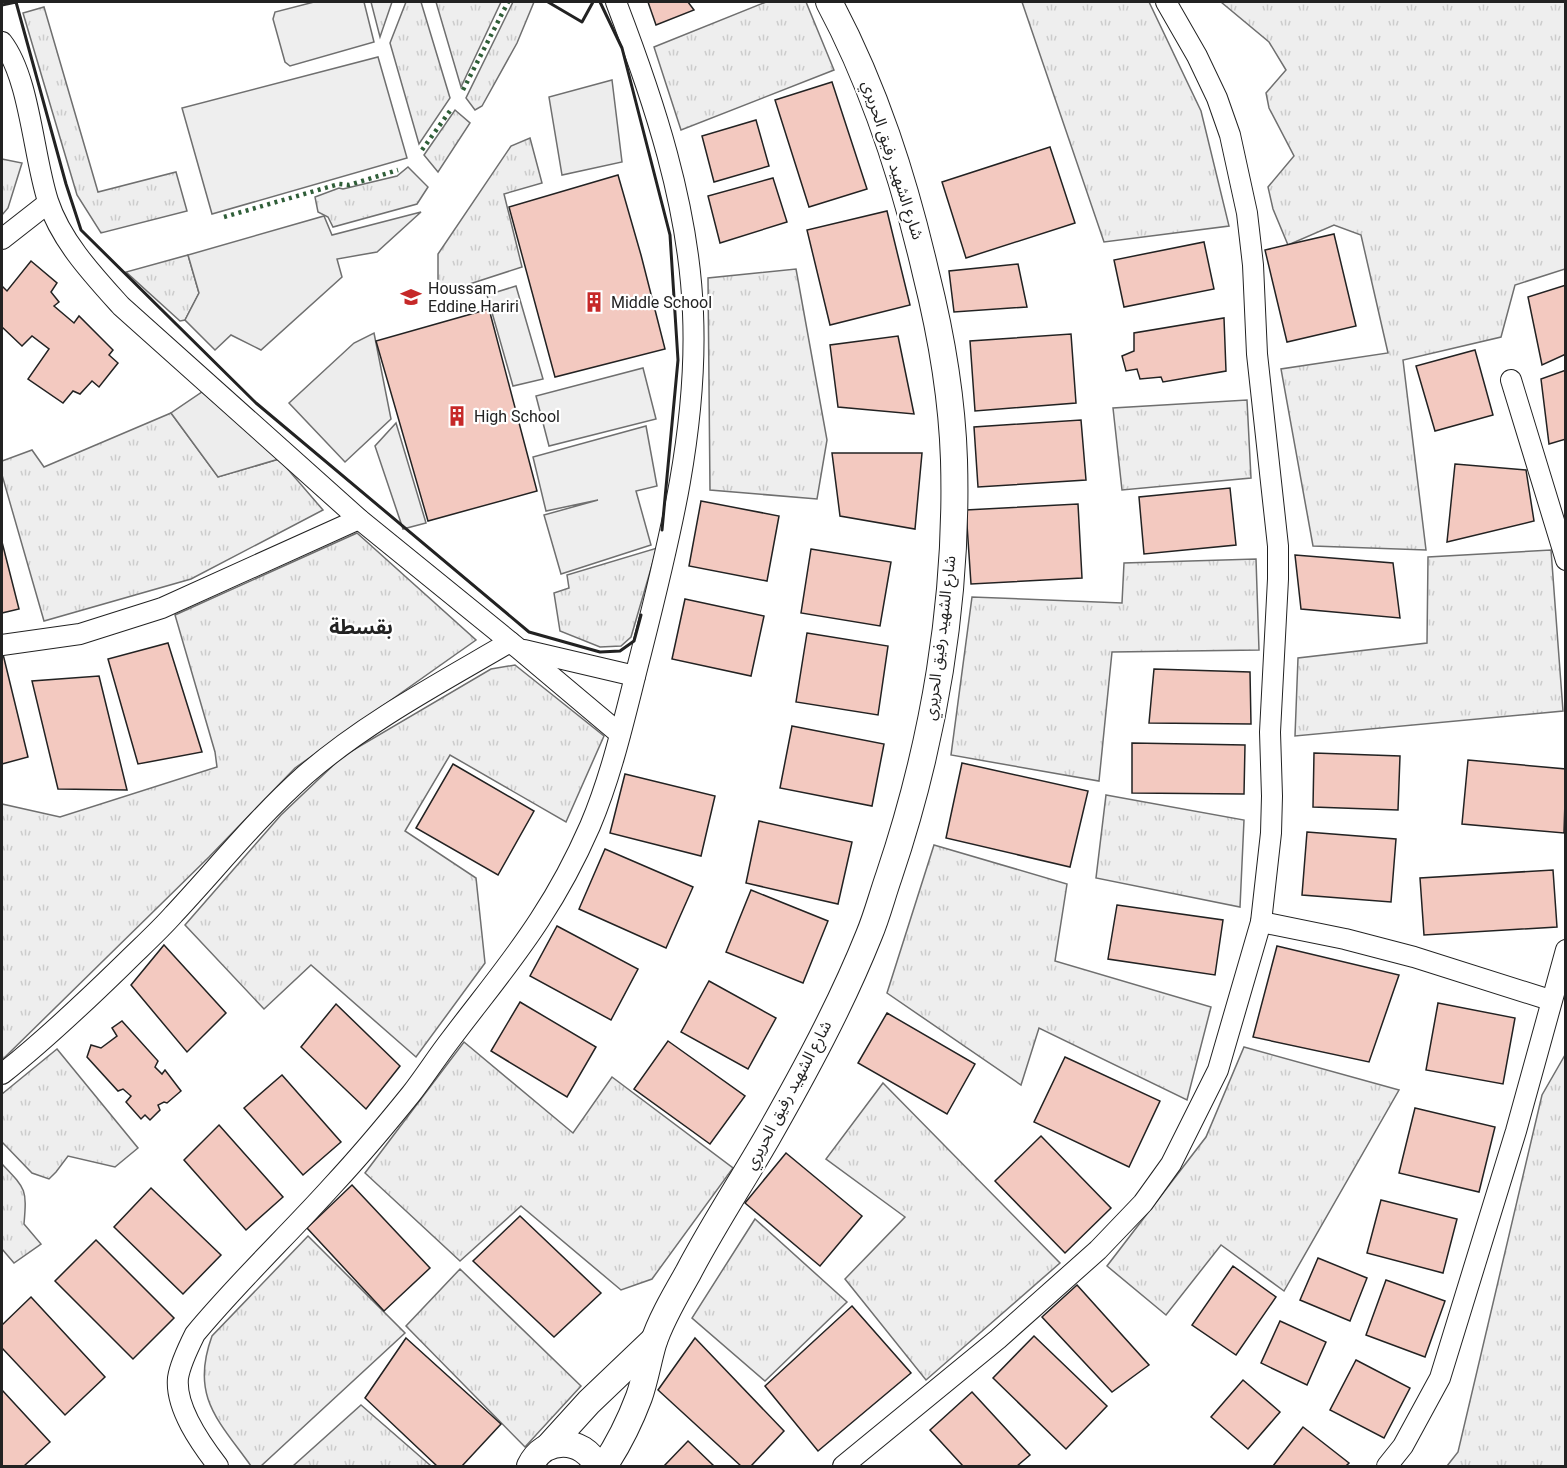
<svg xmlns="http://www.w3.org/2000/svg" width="1567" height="1468" font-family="Roboto,'Noto Sans Arabic',sans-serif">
<defs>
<pattern id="grass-tufts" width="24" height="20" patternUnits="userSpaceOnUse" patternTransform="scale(1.5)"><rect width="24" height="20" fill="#eee"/><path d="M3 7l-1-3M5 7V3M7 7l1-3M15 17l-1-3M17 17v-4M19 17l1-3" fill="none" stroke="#ccc"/></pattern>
</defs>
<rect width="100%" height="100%" fill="#fff"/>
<g fill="url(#grass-tufts)" stroke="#6f6f6f" stroke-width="1.5">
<path d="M371 2H392L380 37Z"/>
<path d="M406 2H421L450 98 419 144 390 43Z"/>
<path d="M436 2H501L461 87Z"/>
<path d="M513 2H534L517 43 482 106 475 110 466 98Z"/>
<path d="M766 2H806L834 70 681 130 654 47Z"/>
<path d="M1022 2H1149L1201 111 1229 226 1104 242Z"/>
<path d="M1221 2H1565V269L1515 285 1501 337 1403 360 1426 550 1313 546 1281 369 1388 353 1361 235 1334 225 1288 245 1273 209 1268 187 1294 156 1269 108 1266 93 1286 70 1269 42Z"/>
<path d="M44 7 98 192 176 172 187 211 101 233 77 195 23 13Z"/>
<path d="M455 110 470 123 438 172 424 155Z"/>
<path d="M530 138 542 183 504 194 522 267 445 292 438 287V254L511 146Z"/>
<path d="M2 159 22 163 8 208 2 215Z"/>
<path d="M408 167 428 187 417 204 333 227 328 217 318 212 315 197 339 188 343 189 397 176Z"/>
<path d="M188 255 199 293 185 320 180 321 126 272Z"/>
<path d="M796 269 827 440 817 499 710 490 708 278Z"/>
<path d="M1247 400 1251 478 1122 490 1113 408Z"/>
<path d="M171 413 218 477 279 459 323 510 191 579 44 621 2 475V461L32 450 44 467Z"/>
<path d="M357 533 476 640 295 768 209 857 2 1060V804L60 817 217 767 215 752 175 615Z"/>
<path d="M657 548 631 637 621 646 600 647 560 631 554 593 569 588 567 575Z"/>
<path d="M1551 550 1563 711 1295 736 1298 658 1427 643 1428 557Z"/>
<path d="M1256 559 1259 650 1112 652 1099 781 951 755 972 597 1122 603 1124 563Z"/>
<path d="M515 665 604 736 566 822 450 755 405 831 476 878 485 963 416 1057 311 965 264 1009 185 925 281 815 343 756 491 669Z"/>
<path d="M1106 795 1244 820 1240 907 1096 878Z"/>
<path d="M934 845 1067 884 1055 961 1211 1007 1187 1100 1039 1028 1021 1085 887 993Z"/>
<path d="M464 1042 573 1133 612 1077 733 1168 652 1279 621 1290 521 1206 460 1261 365 1173Z"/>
<path d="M1244 1047 1399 1090 1284 1291 1221 1245 1166 1315 1107 1266 1206 1137Z"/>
<path d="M57 1049 138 1148 115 1167 68 1156 56 1172 49 1179 32 1173 2 1142V1094Z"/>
<path d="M1565 1055V1466H1447L1458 1452 1542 1095Z"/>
<path d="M883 1083 1060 1263 926 1380 845 1279 905 1217 826 1159Z"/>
<path d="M2 1164C26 1189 27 1189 24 1224L41 1244 14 1263 2 1249Z"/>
<path d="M755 1219 847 1302 765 1381 692 1318Z"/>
<path d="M308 1236 405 1333 261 1466H251C218 1420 190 1396 212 1336Z"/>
<path d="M460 1269 581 1386 525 1447 406 1326Z"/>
<path d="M361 1405 431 1466H293Z"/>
</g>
<g fill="#eee" stroke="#6f6f6f" stroke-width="1.5">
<path d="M314 2H364L374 42 290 66 285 62 273 19 275 12Z"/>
<path d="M378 57 407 158 212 214 182 108Z"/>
<path d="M516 286 543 379 513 386 487 295Z"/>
<path d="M643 368 656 419 549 446 536 396Z"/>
<path d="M396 423 426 523 403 529 375 446Z"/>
<path d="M646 426 657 486 636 491 651 545 561 574 544 515 598 500 546 511 533 457Z"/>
</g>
<g fill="#ededed" stroke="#6f6f6f" stroke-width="1.5">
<path d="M612 80 622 162 562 175 549 97Z"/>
<path d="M421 212 377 252 337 259 342 277 261 350 231 335 215 350 185 320 199 293 188 255 324 216 332 235Z"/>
<path d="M374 333 391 419 345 462 289 403 354 343Z"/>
<path d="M202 392 279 459 218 477 171 413Z"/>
</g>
<g fill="#f3c9c0" stroke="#222" stroke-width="1.5">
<path d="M648 2H688L694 10 656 25Z"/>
<path d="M832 82 867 189 809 207 775 100Z"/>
<path d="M756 120 769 166 714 182 702 136Z"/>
<path d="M1050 147 1075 223 966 258 942 182Z"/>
<path d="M618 175 641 255 665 349 555 377 509 207Z"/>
<path d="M773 178 787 222 720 243 708 196Z"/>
<path d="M887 211 910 305 830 325 807 230Z"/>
<path d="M1334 234 1356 326 1287 342 1265 250Z"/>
<path d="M1204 242 1214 289 1124 307 1114 260Z"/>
<path d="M31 261 57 283 51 292 59 302 54 306 74 323 79 316 113 350 109 355 118 363 99 387 92 381 80 394 73 391 63 403 28 379 49 349 32 336 22 346 2 327V286L7 291Z"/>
<path d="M1018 264 1027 307 954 312 949 271Z"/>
<path d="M1566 285V354L1542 365 1528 297Z"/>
<path d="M489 309 537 491 428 521 376 341Z"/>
<path d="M1224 318 1226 371 1163 382 1161 377 1140 379 1137 369 1126 371 1122 356 1134 351V333Z"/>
<path d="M1071 334 1076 403 975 411 970 341Z"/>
<path d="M898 336 914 414 838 407 830 345Z"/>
<path d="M1475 350 1493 415 1435 431 1416 366Z"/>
<path d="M1566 370V439L1549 444 1541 379Z"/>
<path d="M1081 420 1086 480 978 487 974 427Z"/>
<path d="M832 453H922L915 529 840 516Z"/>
<path d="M1455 464 1526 470 1534 521 1447 542Z"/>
<path d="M1230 488 1236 545 1144 554 1139 497Z"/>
<path d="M701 501 779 516 767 581 689 566Z"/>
<path d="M1078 504 1082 578 971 584 966 510Z"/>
<path d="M2 542 19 609 2 613Z"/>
<path d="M811 549 891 562 880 626 801 613Z"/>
<path d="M1295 555 1393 563 1400 618 1301 609Z"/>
<path d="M685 599 764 616 751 676 672 659Z"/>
<path d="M807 633 888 646 878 715 796 702Z"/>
<path d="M168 643 202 752 138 764 108 659Z"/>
<path d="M2 650 28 757 2 764Z"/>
<path d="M1154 669 1250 672 1251 724 1149 723Z"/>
<path d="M99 676 127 790 58 789 32 681Z"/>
<path d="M792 726 884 744 872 806 780 788Z"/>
<path d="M1132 743 1245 745 1244 794 1132 793Z"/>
<path d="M1314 753 1400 756 1398 810 1313 807Z"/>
<path d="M1468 760 1566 769 1564 833 1462 824Z"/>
<path d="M962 763 1088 791 1070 867 946 838Z"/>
<path d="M453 764 534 811 498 875 416 828Z"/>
<path d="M625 774 715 796 701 856 610 833Z"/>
<path d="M759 821 852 842 838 904 746 883Z"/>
<path d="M1307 832 1396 839 1391 902 1302 895Z"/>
<path d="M605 849 693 887 666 948 579 909Z"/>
<path d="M1553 870 1557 927 1424 935 1420 878Z"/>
<path d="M751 890 828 921 803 983 726 952Z"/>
<path d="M1117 905 1223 920 1215 975 1108 959Z"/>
<path d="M557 926 638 969 611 1020 530 976Z"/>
<path d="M164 945 226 1013 187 1052 131 985Z"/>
<path d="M1277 946 1399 975 1369 1062 1253 1037Z"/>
<path d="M709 981 776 1018 748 1069 681 1032Z"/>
<path d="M520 1002 596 1047 567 1097 491 1051Z"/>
<path d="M1438 1003 1515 1018 1503 1084 1426 1070Z"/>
<path d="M336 1004 400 1066 366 1109 301 1047Z"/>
<path d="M887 1013 975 1064 947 1114 858 1063Z"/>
<path d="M122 1021 158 1061 155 1067 162 1074 165 1070 181 1091 167 1103 164 1102 158 1105 160 1110 150 1120 145 1115 141 1119 126 1102 131 1096 123 1089 118 1091 87 1057 91 1045 101 1048 117 1036 112 1028Z"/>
<path d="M668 1041 745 1096 710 1144 634 1089Z"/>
<path d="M1065 1057 1160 1101 1129 1167 1034 1122Z"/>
<path d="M282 1075 341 1142 303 1175 244 1108Z"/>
<path d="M1415 1108 1495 1127 1479 1192 1399 1173Z"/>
<path d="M219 1125 283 1197 246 1230 184 1160Z"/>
<path d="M1041 1136 1111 1208 1065 1253 995 1181Z"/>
<path d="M786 1153 862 1216 820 1266 745 1203Z"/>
<path d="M352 1185 430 1268 384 1311 307 1228Z"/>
<path d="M151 1188 221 1255 183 1294 114 1227Z"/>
<path d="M1381 1200 1457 1219 1443 1273 1367 1253Z"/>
<path d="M520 1216 601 1293 554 1337 473 1261Z"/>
<path d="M96 1240 174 1318 133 1359 55 1281Z"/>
<path d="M1318 1258 1367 1278 1350 1321 1300 1300Z"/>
<path d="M1233 1266 1276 1297 1236 1355 1192 1325Z"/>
<path d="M1386 1280 1445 1301 1425 1357 1366 1335Z"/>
<path d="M1077 1285 1149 1365 1112 1392 1042 1317Z"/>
<path d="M31 1297 105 1377 65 1415 2 1348V1325Z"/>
<path d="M852 1306 911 1373 818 1451 765 1386Z"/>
<path d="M1280 1321 1326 1342 1307 1385 1261 1363Z"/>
<path d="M1034 1336 1107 1406 1066 1449 993 1378Z"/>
<path d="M406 1338 501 1424 462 1466H437L365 1398Z"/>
<path d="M695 1338 784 1431 751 1466H741L658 1390Z"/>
<path d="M1356 1360 1410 1388 1384 1438 1330 1410Z"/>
<path d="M1243 1380 1280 1412 1248 1449 1211 1417Z"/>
<path d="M2 1390 50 1442 24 1466H2Z"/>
<path d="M972 1392 1030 1455 1017 1466H963L930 1430Z"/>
<path d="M1303 1427 1349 1463 1346 1466H1273Z"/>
<path d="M688 1441 714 1466H664Z"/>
</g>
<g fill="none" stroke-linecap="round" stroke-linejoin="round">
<g stroke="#222" stroke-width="22">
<g id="minor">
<path d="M2 42C30 78 33 155 48 201 61 241 93 275 121 306L359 519 519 649 620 734"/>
<path d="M2 239 48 203"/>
<path d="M1511 380 1566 560"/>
<path d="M2 645 80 634 162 608 359 519"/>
<path d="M524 650 635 676"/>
<path d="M1261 922 1345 939 1414 957 1550 1000"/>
<path d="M2 1074C44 1041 84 1003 123 965 140 948 158 932 174 914 217 868 257 818 305 775 366 722 440 683 510 642"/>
<path d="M218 1466C201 1444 175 1408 178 1378 180 1364 189 1346 195 1334 238 1282 288 1235 333 1185 360 1156 386 1125 411 1094 425 1076 437 1057 451 1039 481 999 513 961 540 919 559 890 576 858 590 826 613 772 626 711 641 653 669 542 698 429 693 313 689 206 654 101 616 2"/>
<path d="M843 1466 998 1339 1098 1250 1143 1203 1171 1164 1218 1070 1261 922 1271 833 1272 796 1270 732 1278 579V546L1257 354 1253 265 1247 213 1230 135 1217 98 1197 56 1166 2"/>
<path d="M1387 1466 1403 1446 1440 1378 1516 1131 1566 950"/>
</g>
</g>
<g stroke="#222" stroke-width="28">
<g id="tertiary">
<path d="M549 1446 589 1402 654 1340"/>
<path d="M530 1466C544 1436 583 1437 597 1466"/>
<path d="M604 1466C618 1445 630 1421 639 1397 645 1380 648 1361 653 1344 660 1321 676 1294 688 1273 712 1227 741 1183 767 1138 804 1073 841 1005 869 935 877 916 882 896 889 876 934 743 958 600 954 460 952 397 941 334 926 274 904 179 875 88 829 2"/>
</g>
</g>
<use href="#minor" stroke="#fff" stroke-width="20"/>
<use href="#tertiary" stroke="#fff" stroke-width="26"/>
<g stroke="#2f5e38" stroke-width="4.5" stroke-dasharray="3 4.5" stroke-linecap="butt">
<path d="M463 90 508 2"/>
<path d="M422 150 452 108"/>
<path d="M224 217 339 184 349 185 398 170"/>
</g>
<g stroke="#222" stroke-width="3">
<path d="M548 2 582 22 593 2"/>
<path d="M600 2 622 48 670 235 678 360 662 530"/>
<path d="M2 5 16 2 66 184 81 230 256 403 529 632 600 652 620 651 634 641 641 615"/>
</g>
</g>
<defs>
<g id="school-bare" transform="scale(1.62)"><path d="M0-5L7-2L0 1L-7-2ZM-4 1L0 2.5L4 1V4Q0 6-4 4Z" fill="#c62828" stroke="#fff" stroke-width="2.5" paint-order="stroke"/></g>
<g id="building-bare" transform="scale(1.62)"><path d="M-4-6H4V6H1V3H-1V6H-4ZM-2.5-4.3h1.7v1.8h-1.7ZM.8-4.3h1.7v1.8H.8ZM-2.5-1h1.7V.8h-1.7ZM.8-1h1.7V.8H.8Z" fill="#c62828" stroke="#fff" stroke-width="2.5" paint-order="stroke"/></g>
</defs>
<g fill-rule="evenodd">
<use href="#school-bare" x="411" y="297"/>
<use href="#building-bare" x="594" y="302"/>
<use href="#building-bare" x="457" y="416"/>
</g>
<g text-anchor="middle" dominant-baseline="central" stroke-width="4.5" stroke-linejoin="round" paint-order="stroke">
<g font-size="16" fill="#222" stroke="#fff">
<text transform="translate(893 160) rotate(72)">شارع الشهيد رفيق الحريري</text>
<text transform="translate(940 638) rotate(-83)">شارع الشهيد رفيق الحريري</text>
<text transform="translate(788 1095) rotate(-62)">شارع الشهيد رفيق الحريري</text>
</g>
<g font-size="16" fill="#222" stroke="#fff" text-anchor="start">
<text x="428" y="288">Houssam<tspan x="428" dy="18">Eddine Hariri</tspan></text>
<text x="611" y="302">Middle School</text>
<text x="474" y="416">High School</text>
</g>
<g font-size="20" font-weight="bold" fill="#222" stroke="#fff">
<text x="361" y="627">بقسطة</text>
</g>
</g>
<rect width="1567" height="1468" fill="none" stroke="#222222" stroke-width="6"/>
</svg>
